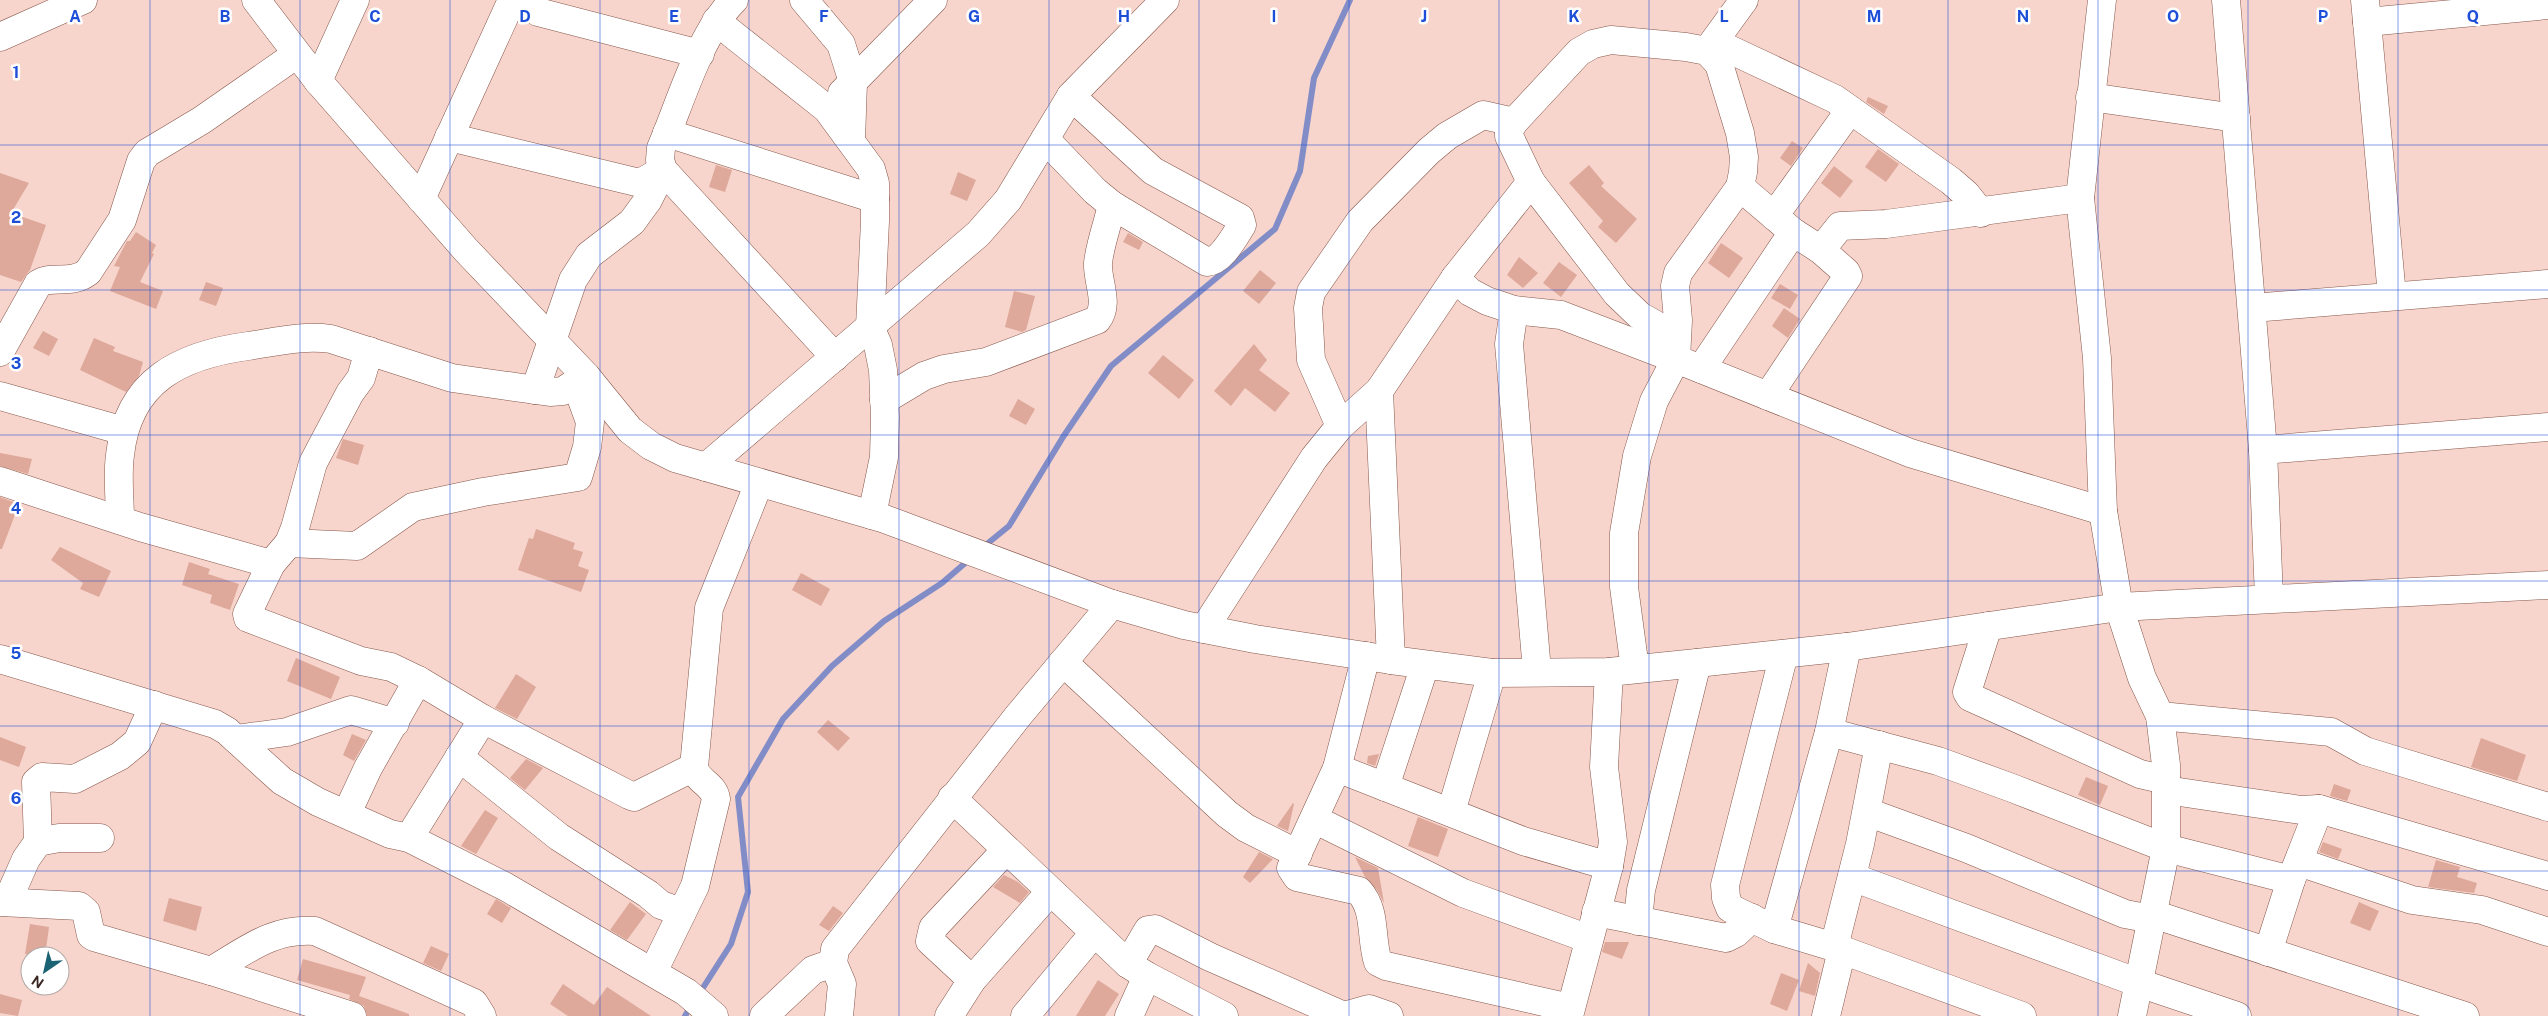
<svg xmlns="http://www.w3.org/2000/svg" width="2548" height="1016" font-family="'Public Sans',sans-serif">
<rect width="100%" height="100%" fill="#f7d5cc"/>
<g fill="none" stroke-linecap="round" stroke-linejoin="round">
<g stroke="#828dc8" stroke-width="6">
<path d="M982 548 1009 526 1063 437 1111 366 1275 229 1300 171 1314 78 1350 0"/>
<path d="M699 994 731 944 748 892 738 797 783 719 832 666 884 621 942 583 971 558"/>
<path d="M685 1016 692 1004"/>
</g>
</g>
<g fill="#dea89a">
<path d="M1868 97 1888 106 1884 114 1866 102Z"/>
<path d="M1792 141 1803 148 1791 166 1780 158Z"/>
<path d="M1878 149 1899 164 1886 182 1865 167Z"/>
<path d="M716 165 732 170 725 192 709 187Z"/>
<path d="M1589 165 1604 183 1601 186 1637 219 1616 243 1598 227 1603 221 1569 183Z"/>
<path d="M1834 166 1853 181 1840 198 1821 183Z"/>
<path d="M958 172 976 180 967 201 950 194Z"/>
<path d="M0 173 29 183 11 213 46 225 30 270 21 282 0 275Z"/>
<path d="M136 232 156 245 152 253 154 254 140 282 163 291 156 309 110 291 120 267 114 266 127 241H130Z"/>
<path d="M1128 233 1143 242 1139 250 1123 242Z"/>
<path d="M1721 243 1743 258 1729 278 1708 263Z"/>
<path d="M1519 257 1538 273 1523 288 1507 275Z"/>
<path d="M1559 262 1577 275 1561 297 1543 283Z"/>
<path d="M1260 270 1276 283 1259 304 1243 291Z"/>
<path d="M206 282 223 288 216 306 199 300Z"/>
<path d="M1780 284 1798 295 1790 309 1771 298Z"/>
<path d="M1014 291 1035 296 1026 330 1022 332 1005 327Z"/>
<path d="M1784 308 1800 319 1788 338 1772 326Z"/>
<path d="M43 331 58 339 49 356 33 348Z"/>
<path d="M94 338 115 347 113 351 143 362 139 376 126 392 80 370Z"/>
<path d="M1254 344 1267 360 1259 370 1290 393 1275 412 1245 388 1231 406 1214 391Z"/>
<path d="M1163 355 1194 380 1179 399 1148 373Z"/>
<path d="M1018 399 1035 409 1026 425 1009 416Z"/>
<path d="M343 439 364 445 358 465 336 458Z"/>
<path d="M0 453 32 459 28 474 0 466Z"/>
<path d="M0 497 19 504 2 549H0Z"/>
<path d="M536 529 575 543 573 549 583 552 578 566 589 570 581 592 518 570 529 538 533 539Z"/>
<path d="M60 547 111 571 99 597 80 589 83 583 51 560Z"/>
<path d="M189 562 210 569 208 574 239 584 230 610 210 603 212 595 182 585Z"/>
<path d="M801 573 830 589 821 606 792 590Z"/>
<path d="M296 658 340 677 331 699 287 681Z"/>
<path d="M516 674 536 687 517 719 495 708Z"/>
<path d="M828 720 850 738 838 751 817 732Z"/>
<path d="M352 734 366 740 354 761 343 755Z"/>
<path d="M0 737 26 747 19 767 0 760Z"/>
<path d="M2481 738 2526 755 2517 781 2471 767Z"/>
<path d="M1379 754 1375 766 1367 763 1368 756Z"/>
<path d="M526 759 543 768 525 790 510 778Z"/>
<path d="M2086 777 2108 786 2100 805 2078 795Z"/>
<path d="M2334 784 2351 790 2347 801 2330 796Z"/>
<path d="M1293 803 1294 804 1288 831 1277 826Z"/>
<path d="M485 810 498 818 476 854 461 846Z"/>
<path d="M1418 817 1448 829 1438 857 1408 846Z"/>
<path d="M2323 842 2342 849 2338 859 2319 852Z"/>
<path d="M1259 852 1273 859 1250 883 1243 877Z"/>
<path d="M1355 857 1378 868 1384 903 1377 890 1365 877Z"/>
<path d="M2436 860 2460 867 2457 877 2477 883 2474 893 2428 887Z"/>
<path d="M1004 875 1018 882 1029 892 1020 903 993 887Z"/>
<path d="M169 898 202 907 196 931 163 921Z"/>
<path d="M496 899 511 908 502 923 487 914Z"/>
<path d="M630 902 646 914 627 940 610 930Z"/>
<path d="M2359 902 2379 911 2370 931 2350 923Z"/>
<path d="M833 906 843 913 829 931 819 925Z"/>
<path d="M30 924 49 927 45 956 25 954Z"/>
<path d="M1605 942H1629L1622 959 1602 952Z"/>
<path d="M431 946 449 954 441 971 423 963Z"/>
<path d="M303 959 366 977 359 996 409 1014V1016H367L364 1006 349 999 350 995 297 980Z"/>
<path d="M1808 963 1820 973 1815 996 1799 991Z"/>
<path d="M1781 973 1799 980 1787 1011 1770 1004Z"/>
<path d="M1098 980 1119 994 1105 1016H1076Z"/>
<path d="M563 984 594 1005 607 987 651 1016H568L550 1004Z"/>
<path d="M0 994 22 1000 18 1016 0 1013Z"/>
</g>
<g fill="none" stroke-linecap="round" stroke-linejoin="round">
<g stroke="#87574b" stroke-width="29">
<g id="minor">
<path d="M256 0 318 81 466 250 586 376 630 430 651 446 675 458 882 518 1112 604 1184 625 1255 639 1391 660 1492 673 1609 672 1697 663 1847 647 2119 607 2548 585"/>
<path d="M520 0 538 12 700 54"/>
<path d="M734 0C700 33 680 104 661 148L660 160 663 170 835 357"/>
<path d="M804 0 841 44 853 82 851 141"/>
<path d="M2102 0 2080 198 2097 358 2103 511 2119 607 2142 678 2160 716 2166 765V848L2132 1016"/>
<path d="M2226 0 2263 450 2269 598"/>
<path d="M2365 0 2392 296"/>
<path d="M716 21 827 109 871 169 875 183V221L870 327 878 345 883 370 885 417 884 457 872 515"/>
<path d="M2367 22 2548 5"/>
<path d="M0 37 83 0"/>
<path d="M1714 42 1835 99 1951 181 1966 194 1981 213"/>
<path d="M1707 51 1744 0"/>
<path d="M318 81 355 0"/>
<path d="M842 93 933 0"/>
<path d="M2090 97 2236 118"/>
<path d="M667 133 875 199"/>
<path d="M449 137 640 183 663 170"/>
<path d="M1045 139 1095 191 1112 205 1207 262C1222 261 1234 237 1242 225L1240 218 1153 171 1071 96"/>
<path d="M1740 187 1793 232 1821 250 1846 272 1848 276 1768 396"/>
<path d="M421 199 512 0"/>
<path d="M1774 216 1850 110"/>
<path d="M1821 250 1840 226 1886 224 2080 198"/>
<path d="M1455 278 1470 292 1487 301 1514 310 1561 315 1676 359 1910 453 2103 511"/>
<path d="M2252 308 2548 284"/>
<path d="M1514 310 1509 344 1537 671"/>
<path d="M369 351 361 378 350 393 313 463 295 528 289 543 271 564 247 614 248 618 361 661 391 667 418 680 483 719 629 795 634 797 694 767"/>
<path d="M0 352 38 284C52 274 70 286 88 272L122 220 141 161 147 153 202 120 297 54"/>
<path d="M1701 369 1793 232"/>
<path d="M535 390 573 280 589 255 632 222 648 200 663 170"/>
<path d="M1379 391 1391 660"/>
<path d="M0 396 124 431"/>
<path d="M884 400 924 376 944 369 986 362 1097 320C1110 304 1097 282 1098 263 1100 244 1108 223 1112 205"/>
<path d="M1340 426 1311 360 1308 308 1311 292 1360 221 1429 151 1447 136 1483 115 1514 122"/>
<path d="M2263 450 2548 427"/>
<path d="M706 467 978 234 1008 200 1071 96 1165 0"/>
<path d="M0 481 140 527 271 564"/>
<path d="M120 520C120 499 117 476 120 455 128 380 181 355 248 346 276 342 303 335 331 339L452 378 550 392 563 391 586 376"/>
<path d="M289 543 357 546 413 507 483 492 578 477 587 447 590 422 576 383"/>
<path d="M1988 626 1967 692 1970 697 2140 774 2166 780"/>
<path d="M1204 629 1314 458 1340 426 1379 391 1455 278 1531 182"/>
<path d="M1784 654 1725 885 1726 898 1730 908 1774 929 1834 947 2022 1016"/>
<path d="M1366 656 1337 768 1291 868 1297 877 1359 891C1377 911 1370 938 1378 962L1386 966 1570 1008"/>
<path d="M0 659 215 724 227 731 282 781 318 802 390 834 409 838 506 887 686 992 714 1016"/>
<path d="M1063 662 1227 814 1246 828 1298 854"/>
<path d="M1635 669 1624 587V533L1637 456 1654 401 1676 359 1678 320 1675 286 1678 273 1740 187 1743 172 1744 157 1740 133 1719 64 1707 51 1686 47 1611 40 1593 44 1579 52 1514 122 1509 130V136L1531 182 1617 294 1640 316 1677 337"/>
<path d="M2160 716 2331 732 2365 751 2548 807"/>
<path d="M1829 732 1938 761 2012 788 2166 848 2291 880"/>
<path d="M236 739 287 732 351 710 395 723"/>
<path d="M459 757 559 837 648 894 661 905 682 912"/>
<path d="M1337 768 1523 841 1609 866"/>
<path d="M1385 787 1425 665"/>
<path d="M2166 790 2301 810 2319 809 2548 876"/>
<path d="M952 798 1128 964 1147 976 1224 1016"/>
<path d="M1451 812 1492 673"/>
<path d="M1867 812 1966 848 2125 914 2141 917 2153 914 2465 1016"/>
<path d="M347 813 368 768 418 680"/>
<path d="M1314 819 1463 893 1589 939"/>
<path d="M409 838 483 719"/>
<path d="M38 842 36 782 42 777 75 779 120 756 137 742 154 705"/>
<path d="M2299 862 2412 900 2482 910 2548 932"/>
<path d="M1852 877 2139 983 2237 1016"/>
<path d="M0 902 79 906 86 912 91 935 94 937 211 971 352 1016"/>
<path d="M7 902 26 859 38 842 59 838H100"/>
<path d="M1596 912 1726 938 1736 933 1752 918"/>
<path d="M1638 921 1641 890 1697 663"/>
<path d="M1774 929 1829 732 1847 647"/>
<path d="M1834 947 1860 844 1879 745"/>
<path d="M2268 952 2291 880 2319 809"/>
<path d="M1128 964 1148 930 1155 929 1210 957 1344 1016 1369 1009 1389 1016"/>
<path d="M211 971C247 950 272 928 315 931L474 1003 482 1016"/>
<path d="M653 972 695 886 716 799C714 784 697 782 694 767L709 608 759 483"/>
<path d="M972 980 930 941 933 928 1006 850"/>
<path d="M764 1016 813 970 833 963"/>
<path d="M839 1016 842 984 833 963 835 949 1018 716 1112 604"/>
<path d="M949 1016 972 980 1050 892"/>
<path d="M1025 1016 1094 933"/>
<path d="M1129 1016 1147 976"/>
<path d="M1569 1016 1609 866 1613 842 1604 767 1609 672"/>
<path d="M1826 1016 1842 950"/>
</g>
</g>
<use href="#minor" stroke="#fff" stroke-width="28"/>
</g>
<path fill="none" stroke="#1d4ed8" stroke-width="1" stroke-opacity="0.55" d="M150 0V1016M300 0V1016M450 0V1016M600 0V1016M749 0V1016M899 0V1016M1049 0V1016M1199 0V1016M1349 0V1016M1499 0V1016M1649 0V1016M1799 0V1016M1948 0V1016M2098 0V1016M2248 0V1016M2398 0V1016M0 145H2548M0 290H2548M0 435H2548M0 581H2548M0 726H2548M0 871H2548"/>
<g font-size="16" text-anchor="middle" font-weight="bold" fill="#1d4ed8" stroke="#fff" stroke-width="5" stroke-linejoin="round" paint-order="stroke">
<text x="75" y="22">A</text>
<text x="225" y="22">B</text>
<text x="375" y="22">C</text>
<text x="525" y="22">D</text>
<text x="674" y="22">E</text>
<text x="824" y="22">F</text>
<text x="974" y="22">G</text>
<text x="1124" y="22">H</text>
<text x="1274" y="22">I</text>
<text x="1424" y="22">J</text>
<text x="1574" y="22">K</text>
<text x="1724" y="22">L</text>
<text x="1874" y="22">M</text>
<text x="2023" y="22">N</text>
<text x="2173" y="22">O</text>
<text x="2323" y="22">P</text>
<text x="2473" y="22">Q</text>
<text x="16" y="78">1</text>
<text x="16" y="223">2</text>
<text x="16" y="369">3</text>
<text x="16" y="514">4</text>
<text x="16" y="659">5</text>
<text x="16" y="804">6</text>
</g>
<g transform="translate(45 971) rotate(214)"><circle r="24" fill="#ffffff" stroke="#b0a8a6"/>
<path d="M0-4L9 19L0 12L-9 19Z" fill="#1b6272"/>
<text y="-8" font-size="14" font-weight="bold" text-anchor="middle" fill="#3a2620">N</text>
</g>
</svg>
